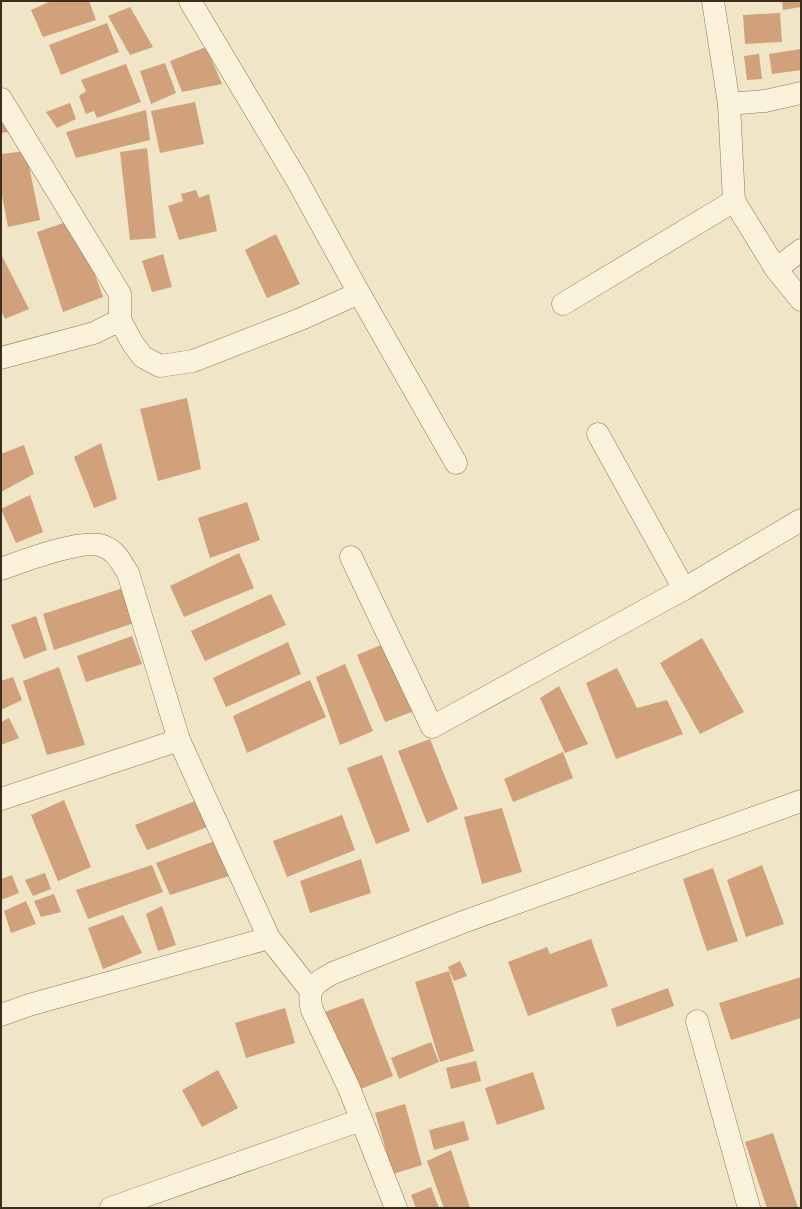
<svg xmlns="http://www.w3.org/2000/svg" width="802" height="1209" font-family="'PT Serif',serif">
<rect width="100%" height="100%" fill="#f0e5c6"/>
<g fill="#d0a17a">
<path d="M51 1H89L96 20 43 37 31 10Z"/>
<path d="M782 1H801V7L783 10Z"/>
<path d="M130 7 153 47 130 55 108 16Z"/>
<path d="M780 13 782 42 745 44 743 15Z"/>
<path d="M107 23 119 52 61 75 49 45Z"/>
<path d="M206 47 222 84 182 92 170 61Z"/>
<path d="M801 49V70L772 74 769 54Z"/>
<path d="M759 54 762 79 747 80 744 56Z"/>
<path d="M165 63 176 93 151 104 140 71Z"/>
<path d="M126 64 141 102 97 118 94 111 86 114 79 96 86 91 81 80Z"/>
<path d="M1 102 13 131 1 133Z"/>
<path d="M195 102 204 144 160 153 151 111Z"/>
<path d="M70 103 76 119 57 128 46 112Z"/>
<path d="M146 110 150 140 76 158 66 132Z"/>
<path d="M147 148 156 238 130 240 120 152Z"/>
<path d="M26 151 40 220 8 227 1 190V154Z"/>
<path d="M196 190 199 198 209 194 217 231 179 240 168 206 183 201 181 194Z"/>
<path d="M75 219 103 297 63 312 37 232Z"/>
<path d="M276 234 300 284 267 298 245 250Z"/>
<path d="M1 254 29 309 5 319 1 311Z"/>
<path d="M163 254 172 287 152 292 142 261Z"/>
<path d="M187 398 201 469 158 481 140 409Z"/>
<path d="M101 443 117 499 94 508 74 457Z"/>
<path d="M24 445 34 474 1 492V454Z"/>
<path d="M30 495 43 532 16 543 1 509Z"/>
<path d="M247 502 260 540 210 558 198 518Z"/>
<path d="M239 553 254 588 184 617 170 586Z"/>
<path d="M126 587 137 622 54 650 43 614Z"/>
<path d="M271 594 286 625 205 661 191 631Z"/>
<path d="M36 616 47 650 24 659 11 625Z"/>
<path d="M132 636 142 664 86 682 77 656Z"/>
<path d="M702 638 744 712 700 734 660 663Z"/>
<path d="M288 642 301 674 226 707 213 678Z"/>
<path d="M386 643 417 710 385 722 357 655Z"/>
<path d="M345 664 373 731 340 745 316 677Z"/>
<path d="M59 667 85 745 47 755 23 681Z"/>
<path d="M617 668 637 708 667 700 683 734 616 759 586 683Z"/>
<path d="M13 677 22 700 1 710V681Z"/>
<path d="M310 680 326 717 247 753 233 716Z"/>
<path d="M559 686 588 744 565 753 540 698Z"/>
<path d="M9 718 19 738 1 745V722Z"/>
<path d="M430 739 458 809 427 823 398 751Z"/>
<path d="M563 752 573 778 513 802 504 779Z"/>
<path d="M382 755 410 831 376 844 347 768Z"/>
<path d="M200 799 210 826 147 850 135 825Z"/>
<path d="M64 800 91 867 58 881 31 815Z"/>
<path d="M502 808 522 872 482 884 464 817Z"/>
<path d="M342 815 355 850 287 877 273 841Z"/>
<path d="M217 840 232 875 170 895 156 863Z"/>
<path d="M361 859 371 893 310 913 300 881Z"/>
<path d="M152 865 163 892 88 919 76 890Z"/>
<path d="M762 865 784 924 746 937 727 880Z"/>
<path d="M713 868 738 941 707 951 683 879Z"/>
<path d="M45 873 51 889 33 896 25 880Z"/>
<path d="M12 875 19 893 1 900V879Z"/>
<path d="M54 894 61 912 41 917 34 901Z"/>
<path d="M26 901 36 924 11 933 4 911Z"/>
<path d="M162 906 176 945 158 951 146 914Z"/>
<path d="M123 915 142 953 103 969 88 928Z"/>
<path d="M591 939 608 986 528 1016 508 962 547 947 550 954Z"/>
<path d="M460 961 467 976 454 981 448 967Z"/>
<path d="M449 971 474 1051 440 1062 415 982Z"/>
<path d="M801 977V1018L731 1040 719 1003Z"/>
<path d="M668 988 674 1006 617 1027 611 1009Z"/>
<path d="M363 998 393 1076 356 1091 325 1012Z"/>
<path d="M285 1008 295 1043 246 1058 235 1023Z"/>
<path d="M431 1042 439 1062 399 1079 391 1058Z"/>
<path d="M476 1061 481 1081 451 1089 446 1068Z"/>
<path d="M218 1070 238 1108 202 1127 182 1090Z"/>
<path d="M533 1072 545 1109 497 1125 485 1088Z"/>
<path d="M405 1104 422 1165 393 1174 375 1113Z"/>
<path d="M464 1121 469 1140 434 1150 429 1130Z"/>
<path d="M773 1133 798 1208H767L745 1142Z"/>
<path d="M451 1150 470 1208H444L427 1161Z"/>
<path d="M431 1187 439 1208H416L411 1195Z"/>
</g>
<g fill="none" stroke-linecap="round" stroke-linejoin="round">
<g stroke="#8d775a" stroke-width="23">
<g id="minor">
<path d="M713 1 729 104 734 201 776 269 801 300"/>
<path d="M1 99 120 294V320L133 344 143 357 160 366 193 361 301 319 359 293 297 180 190 1"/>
<path d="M729 104 765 101 801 93"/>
<path d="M776 269 801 250"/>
<path d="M359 293 456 463"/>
<path d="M563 304 734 201"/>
<path d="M1 358 94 333 120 320"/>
<path d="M598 434 684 589"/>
<path d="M351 557 432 727 684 589 801 520"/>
<path d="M1 569C23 561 83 538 103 546 116 551 121 562 128 573L179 740 269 938 311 991"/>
<path d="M1 799 179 740"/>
<path d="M1 1015 29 1005 269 938"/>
<path d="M697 1021 749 1208"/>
<path d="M111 1208 361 1120"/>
<path d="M396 1208 349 1088 312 1010C306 988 315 983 333 973L463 922 801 801"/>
</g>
</g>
<use href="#minor" stroke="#faf2da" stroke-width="22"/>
</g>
<rect width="802" height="1209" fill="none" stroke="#3c2e1f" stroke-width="4"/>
</svg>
